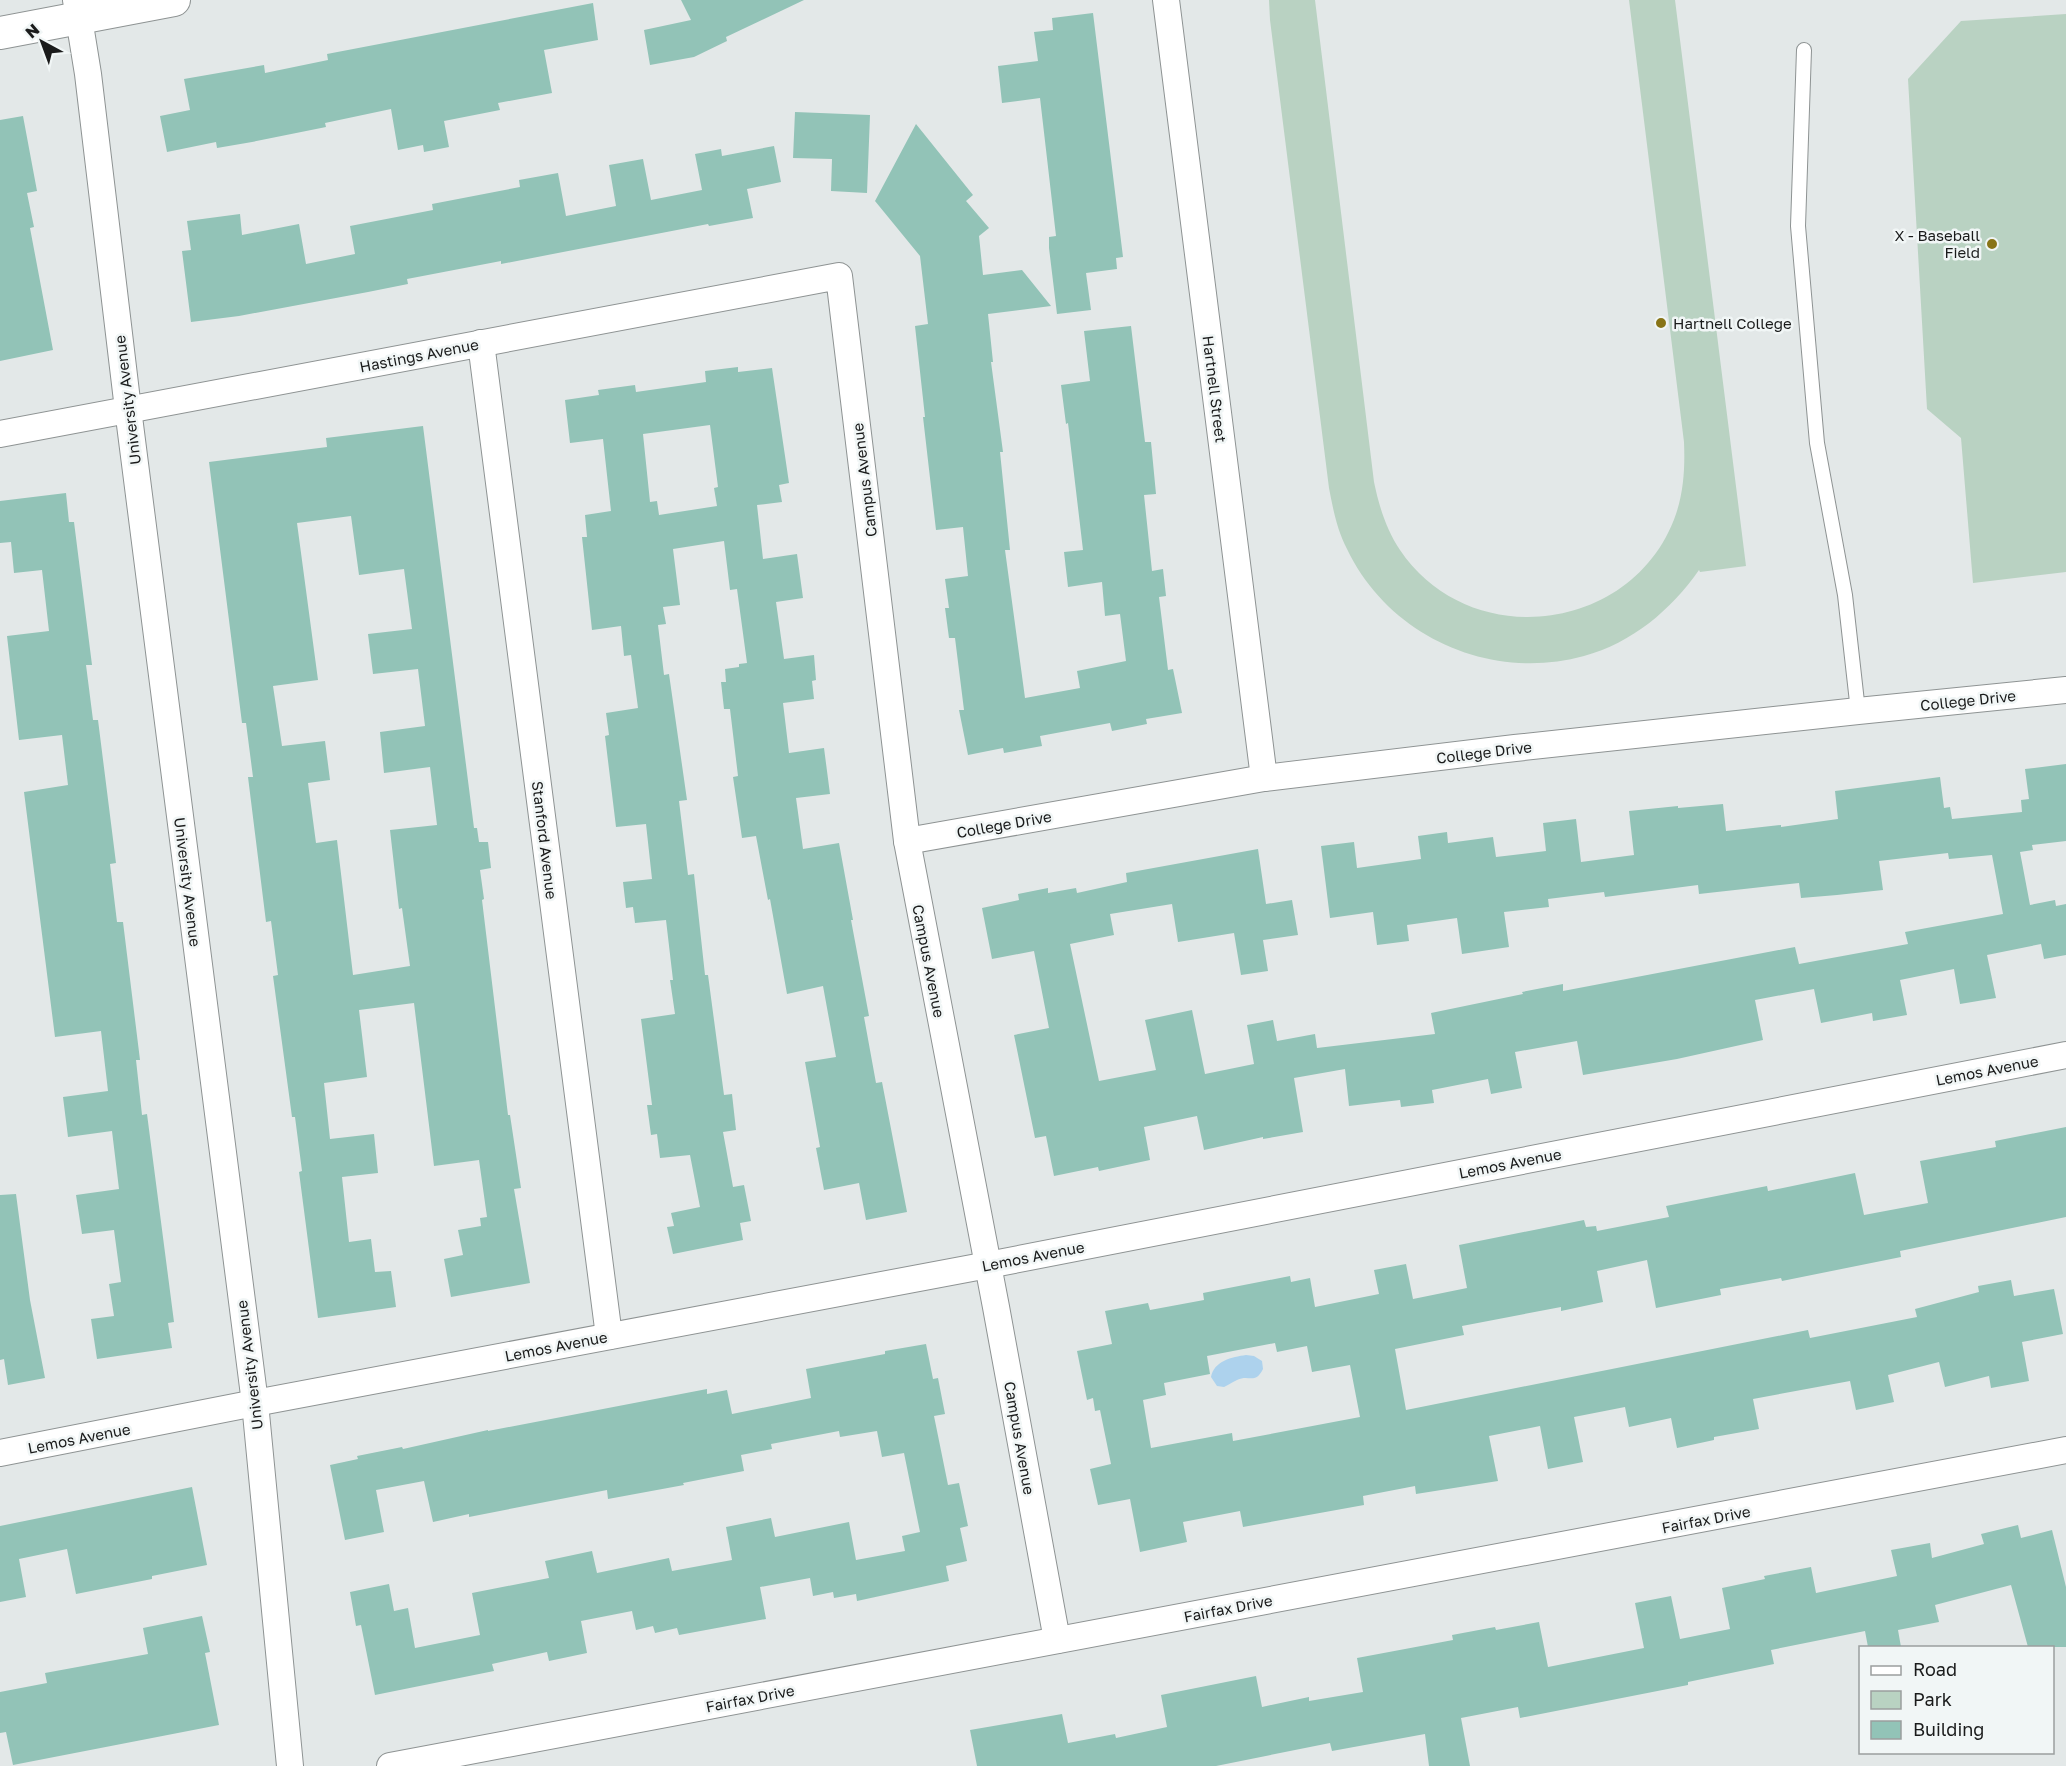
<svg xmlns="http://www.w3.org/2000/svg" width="2066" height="1766" font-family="'Golos Text',sans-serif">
<rect width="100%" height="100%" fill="#e3e8e8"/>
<g fill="#b9d2c2">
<path d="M1269 0H1315L1374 482C1379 506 1386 529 1400 550 1470 654 1635 633 1676 514 1684 490 1685 466 1684 442L1629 0H1675L1746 566 1700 572 1699 570C1671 610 1632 643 1584 656 1491 682 1389 637 1347 549 1337 530 1333 509 1329 488L1270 20Z"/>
<path d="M2066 14V572L1973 583 1961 438 1927 409 1908 79 1961 21Z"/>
</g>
<path fill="#add2ed" d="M1246 1355 1254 1356 1262 1361 1263 1369C1255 1385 1249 1374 1237 1380 1232 1382 1229 1385 1224 1387L1217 1386 1211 1377C1214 1361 1232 1357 1246 1355Z"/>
<g fill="#92c3b7" fill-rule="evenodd">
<path d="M681 0H804L726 37 727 41 694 57 650 65 644 30 691 20Z"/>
<path d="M593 3 598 40 544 50 552 93 498 103 500 110 444 121 449 147 424 152 423 145 398 150 391 109 325 123 326 127 252 142 217 148 216 142 167 152 160 116 190 110 184 79 264 65 265 73 328 60 327 54Z"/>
<path d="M1093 13 1123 257 1116 258 1117 269 1086 273 1091 310 1057 314 1049 248V237L1056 236 1040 98 1002 103 998 66 1038 61 1034 32 1053 30 1052 18Z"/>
<path d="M795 112 870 115 867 193 831 191 832 159 793 158Z"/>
<path d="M23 116 37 191 27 193 34 227 30 228 53 350 0 361V120Z"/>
<path d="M916 124 973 195 966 201 989 228 979 236 983 275 1022 270 1051 306 988 314 993 362H991L1003 452H1000L1010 550H1005L1025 698 1080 688 1077 671 1126 661 1120 614 1105 616 1102 582 1068 587 1064 552 1083 550 1068 423 1066 424 1061 385 1090 381 1084 331 1131 326 1145 442H1151L1156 494 1144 495 1152 571 1163 569 1166 596 1159 597 1168 670 1173 669 1182 713 1146 719 1147 724 1112 731 1110 723 1040 736 1042 746 1004 753 1003 748 968 755 959 710H964L955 638H949L945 608H949L945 579 968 576 963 527 936 530 923 417H925L915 326 928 324 920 256 875 201Z"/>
<path d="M774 146 781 182 747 189 753 218 709 226 708 224 501 264V261L407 279 408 284 368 292 239 316 191 322 182 251 191 250 187 221 240 214 242 235 299 224 306 264 355 254 350 226 433 210 432 204 520 187 519 180 558 173 566 216 616 206 609 165 643 159 651 200 702 190 695 154 721 149 722 156Z"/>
<path d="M738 367V372L772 368 789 483 779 485 782 502 757 505 763 559 797 554 803 598 776 602 784 659 814 655 816 680 812 681 814 699 783 703 789 753 824 748 830 794 796 798 803 849 839 843 853 920H851L869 1016 864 1017 876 1083 882 1082 907 1212 866 1220 859 1183 824 1190 816 1148 820 1147 805 1062 836 1057 823 986 787 994 770 899 768 900 756 836 742 838 733 777 738 776 730 709H724L721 682H726L725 669 739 667V664L747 663 737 589 730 590 724 541 673 549 680 605 663 607 666 624 658 625 664 675 669 674 687 800 679 801 688 875 694 874 705 975H708L724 1095 732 1094 736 1130 723 1132 733 1187 744 1185 751 1221 740 1223 743 1240 673 1254 667 1227 674 1226 671 1213 700 1207 690 1155 660 1158 657 1134 651 1135 647 1105H652L641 1019 675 1014 670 980H673L666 920 635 923 633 907 626 908 623 882 652 879 646 824 616 827 605 736 609 735 606 713 638 708 631 655 624 656 621 626 592 630 582 537H587L585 515 611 511 603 439 570 443 565 400 599 395 598 390 635 385 636 392 706 382 705 371ZM710 425 718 487 714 488 717 506 659 515 657 501 650 502 643 434Z"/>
<path d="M423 426 474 828H477L479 842H488L491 868 480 870 484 899 482 900 508 1115H510L521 1188 514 1189 530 1283 451 1297 444 1259 463 1255 458 1230 481 1226 480 1218 487 1217 479 1160 434 1166 414 1003 359 1010 367 1077 324 1083 330 1139 374 1134 378 1173 342 1177 349 1242 371 1239 375 1272 391 1271 396 1307 318 1318 299 1172 302 1171 295 1117H292L273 976 278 975 271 921 266 922 248 777H253L246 723H242L209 462 327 447 326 438ZM351 516 359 575 404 569 412 629 368 634 373 674 418 669 425 726 380 732 384 773 430 767 437 825 390 830 399 909 402 908 410 966 353 975 337 840 316 843 308 783 330 780 325 741 282 746 273 686 318 680 297 523Z"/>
<path d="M66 493 69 522H74L92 665H86L93 720H98L116 863 110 864 117 922H123L140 1060H136L142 1115 147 1114 174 1322 168 1323 172 1348 97 1359 91 1319 114 1316 109 1284 121 1282 114 1230 82 1234 76 1195 119 1189 112 1131 68 1137 63 1097 108 1091 101 1031 55 1037 24 792 68 785 62 735 19 740 7 636 49 631 42 570 14 573 11 542 0 543V501Z"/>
<path d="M2066 764V841L2032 845 2033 850 2020 852 2030 905 2055 900 2056 906 2066 904V955L2044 959 2041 944 1987 955 1996 998 1960 1004 1954 969 1900 980 1907 1015 1873 1021 1872 1013 1821 1023 1814 989 1755 1000 1763 1040 1677 1059 1583 1075 1577 1041 1515 1052 1522 1088 1491 1094 1488 1079 1432 1090 1434 1103 1401 1107 1400 1100 1349 1106 1345 1069 1294 1078 1303 1132 1263 1139V1137L1204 1150 1197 1116 1144 1127 1150 1160 1099 1171 1098 1167 1054 1176 1046 1136 1035 1138 1014 1035 1049 1028 1034 951 992 959 982 908 1019 900 1018 894 1048 888V893L1076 888 1077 893 1127 882 1126 873 1258 849 1266 904 1292 900 1298 935 1263 940 1268 971 1241 975 1234 933 1178 942 1172 904 1110 914 1114 935 1070 944 1099 1081 1156 1070 1145 1020 1192 1010 1205 1074 1254 1064 1247 1025 1273 1020 1277 1041 1315 1034 1317 1048 1435 1034 1431 1013 1523 994 1522 992 1563 984V991L1795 947 1799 964 1908 944 1905 932 2003 914 1992 855 1949 859 1948 853 1879 861 1883 890 1837 895 1801 898 1799 883 1699 894 1698 885 1605 897 1604 892 1548 899 1549 907 1504 912 1509 947 1462 954 1457 918 1407 925 1409 941 1377 945 1373 912 1330 918 1321 846 1354 842 1357 868 1421 859 1418 836 1447 832 1448 843 1493 837 1496 857 1546 851 1543 823 1576 819 1581 862 1634 855 1629 811 1678 806V808L1723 804 1726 831 1781 825V827L1838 819 1835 791 1940 777 1944 808 1950 807 1952 819 2022 812 2021 800 2029 799 2025 769Z"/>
<path d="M2066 1127V1217L1900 1251 1901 1257 1782 1281 1781 1278 1720 1289 1721 1295 1656 1308 1647 1260 1597 1271 1603 1302 1561 1311V1307L1462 1326 1464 1335 1395 1349 1406 1410 1808 1330 1810 1338 1917 1317 1915 1309 1979 1292 1978 1286 2011 1280 2014 1296 2054 1289 2063 1334 2022 1342 2029 1381 1991 1388 1989 1376 1945 1387 1939 1362 1888 1375 1894 1402 1856 1410 1850 1381 1753 1399 1759 1429 1714 1437V1440L1677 1448 1671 1418 1629 1427 1625 1407 1574 1417 1583 1462 1548 1469 1540 1426 1489 1436 1498 1481 1416 1494 1415 1486 1363 1496 1364 1505 1243 1527 1240 1511 1183 1522 1187 1542 1140 1552 1130 1499 1098 1505 1090 1469 1111 1464 1100 1410 1095 1411 1093 1398 1087 1400 1077 1351 1112 1344 1105 1311 1148 1303 1150 1310 1204 1300 1203 1293 1290 1276 1291 1282 1310 1278 1315 1307 1379 1294 1374 1270 1406 1264 1413 1299 1467 1288 1459 1245 1584 1220 1586 1227 1596 1226 1597 1231 1669 1217 1666 1206 1767 1186 1768 1191 1855 1173 1864 1215 1928 1203 1920 1161 1996 1147 1995 1141ZM1275 1343 1277 1352 1307 1346 1312 1372 1350 1365 1360 1417 1233 1441 1232 1433 1151 1448 1143 1400 1166 1395 1164 1383 1210 1374 1207 1356Z"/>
<path d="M16 1194 30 1300 45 1378 8 1385 4 1359 0 1360V1195Z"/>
<path d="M926 1344 933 1379 938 1378 945 1414 934 1416 948 1485 959 1483 968 1526 960 1528 967 1561 946 1566 949 1581 857 1601 856 1594 834 1598 833 1592 813 1596 810 1578 760 1587 766 1619 679 1635 677 1628 655 1633 653 1626 636 1630 632 1611 581 1621 587 1653 549 1661 547 1652 492 1664 494 1671 375 1695 361 1625 356 1626 350 1592 389 1584 394 1611 408 1608 415 1648 480 1635 472 1593 549 1578 545 1561 592 1551 597 1573 669 1558 672 1571 732 1560 726 1527 771 1518 775 1537 849 1522 856 1560 905 1551 902 1536 920 1532 904 1453 882 1457 877 1431 840 1437 839 1431 771 1444 772 1449 741 1455 744 1471 683 1483 684 1485 608 1499 607 1490 469 1517V1514L433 1522 424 1481 376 1490 384 1532 345 1540 330 1465 358 1459 357 1456 402 1447 403 1449 488 1430V1431L707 1389V1394L727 1390 732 1414 811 1398 806 1369 885 1354V1351Z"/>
<path d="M192 1487 207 1565 152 1576V1579L76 1594 67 1549 19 1559 26 1597 0 1602V1526Z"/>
<path d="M2018 1525 2021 1538 2052 1530 2066 1587V1647H2028L2011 1585 1935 1605 1939 1622 1898 1630 1901 1647H1868L1865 1631 1771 1650 1774 1664 1688 1682V1685L1520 1718 1518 1707 1461 1718 1470 1766H1429L1425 1734 1332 1751 1330 1743 1216 1766H977L970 1730 1062 1714 1068 1743 1115 1734 1116 1738 1167 1727 1161 1695 1256 1676 1262 1707 1309 1697V1701L1363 1692 1357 1658 1453 1640 1452 1635 1495 1627 1496 1630 1539 1622 1548 1667 1644 1648 1635 1603 1671 1596 1680 1639 1730 1629 1722 1588 1765 1579 1764 1576 1811 1567 1816 1593 1897 1576 1891 1550 1930 1543 1932 1558 1984 1544 1981 1534Z"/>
<path d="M202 1616 210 1652 205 1653 219 1725 13 1765 6 1732 0 1733V1692L47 1683 45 1673 148 1654 143 1628Z"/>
</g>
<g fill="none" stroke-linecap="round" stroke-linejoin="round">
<g stroke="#8e9393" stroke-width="16">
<path id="service" d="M1804 50 1798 226 1817 443 1845 595 1858 711"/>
</g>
<g stroke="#8e9393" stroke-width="28">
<g id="minor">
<path d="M76 0 88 74 128 409 255 1403 290 1766"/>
<path d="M1166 0 1264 778"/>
<path d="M481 343 609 1336"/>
<path d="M0 434 839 276 907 841 996 1307 1057 1640"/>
<path d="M907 841 1264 778 1515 748 1858 711 2066 690"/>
<path d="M0 1453 255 1403 988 1265 2066 1055"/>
<path d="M390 1766 2066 1450"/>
</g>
</g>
<g stroke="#8e9393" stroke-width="34">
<path id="tertiary" d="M0 33 174 0"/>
</g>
<use href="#service" stroke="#fff" stroke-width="14"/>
<use href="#minor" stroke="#fff" stroke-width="26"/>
<use href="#tertiary" stroke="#fff" stroke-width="32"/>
</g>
<g fill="#887417" stroke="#f1f6f6" stroke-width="2">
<circle cx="1992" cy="244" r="6"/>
<circle cx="1661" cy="323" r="6"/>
</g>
<g text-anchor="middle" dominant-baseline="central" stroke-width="5" stroke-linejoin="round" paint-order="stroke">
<g font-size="15" fill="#1a1b1b" stroke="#f1f6f6" text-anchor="end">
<text x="1980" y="235">X - Baseball<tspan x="1980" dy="17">Field</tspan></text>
<text x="1673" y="323" text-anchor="start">Hartnell College</text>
</g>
<g font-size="15" fill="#1a1b1b" stroke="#f1f6f6">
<text transform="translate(419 355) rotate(-11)">Hastings Avenue</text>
<text transform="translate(1215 389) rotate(83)">Hartnell Street</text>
<text transform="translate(127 400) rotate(-97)">University Avenue</text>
<text transform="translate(864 480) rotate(-97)">Campus Avenue</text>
<text transform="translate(1968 700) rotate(-6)">College Drive</text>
<text transform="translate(1484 752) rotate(-7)">College Drive</text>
<text transform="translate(1004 824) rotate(-10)">College Drive</text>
<text transform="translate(545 840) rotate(83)">Stanford Avenue</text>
<text transform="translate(188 882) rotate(83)">University Avenue</text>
<text transform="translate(929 961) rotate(79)">Campus Avenue</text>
<text transform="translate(1987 1070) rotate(-11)">Lemos Avenue</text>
<text transform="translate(1510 1163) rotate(-11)">Lemos Avenue</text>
<text transform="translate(1033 1256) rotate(-11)">Lemos Avenue</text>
<text transform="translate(556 1346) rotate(-11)">Lemos Avenue</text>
<text transform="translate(249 1365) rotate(-97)">University Avenue</text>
<text transform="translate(79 1438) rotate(-11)">Lemos Avenue</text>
<text transform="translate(1020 1438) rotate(80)">Campus Avenue</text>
<text transform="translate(1706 1519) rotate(-11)">Fairfax Drive</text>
<text transform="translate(1228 1608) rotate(-11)">Fairfax Drive</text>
<text transform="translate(750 1698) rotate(-11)">Fairfax Drive</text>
</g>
</g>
<rect x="1859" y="1646" width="195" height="108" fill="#f1f6f6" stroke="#9b9e9e" stroke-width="1.5"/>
<rect x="1871" y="1666" width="30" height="9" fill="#ffffff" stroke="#9b9e9e" stroke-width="1.5"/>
<text x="1913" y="1676" font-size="18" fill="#1a1b1b">Road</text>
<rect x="1871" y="1691" width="30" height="18" fill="#b9d2c2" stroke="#9b9e9e" stroke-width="1.5"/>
<text x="1913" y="1706" font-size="18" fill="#1a1b1b">Park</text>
<rect x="1871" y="1721" width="30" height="18" fill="#92c3b7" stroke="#9b9e9e" stroke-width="1.5"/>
<text x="1913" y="1736" font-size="18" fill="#1a1b1b">Building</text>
<g transform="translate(42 42) rotate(319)" stroke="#f1f6f6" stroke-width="4.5" paint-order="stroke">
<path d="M0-4.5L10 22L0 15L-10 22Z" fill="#1a1b1b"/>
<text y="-9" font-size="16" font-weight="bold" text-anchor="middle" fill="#1a1b1b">N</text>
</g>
</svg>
